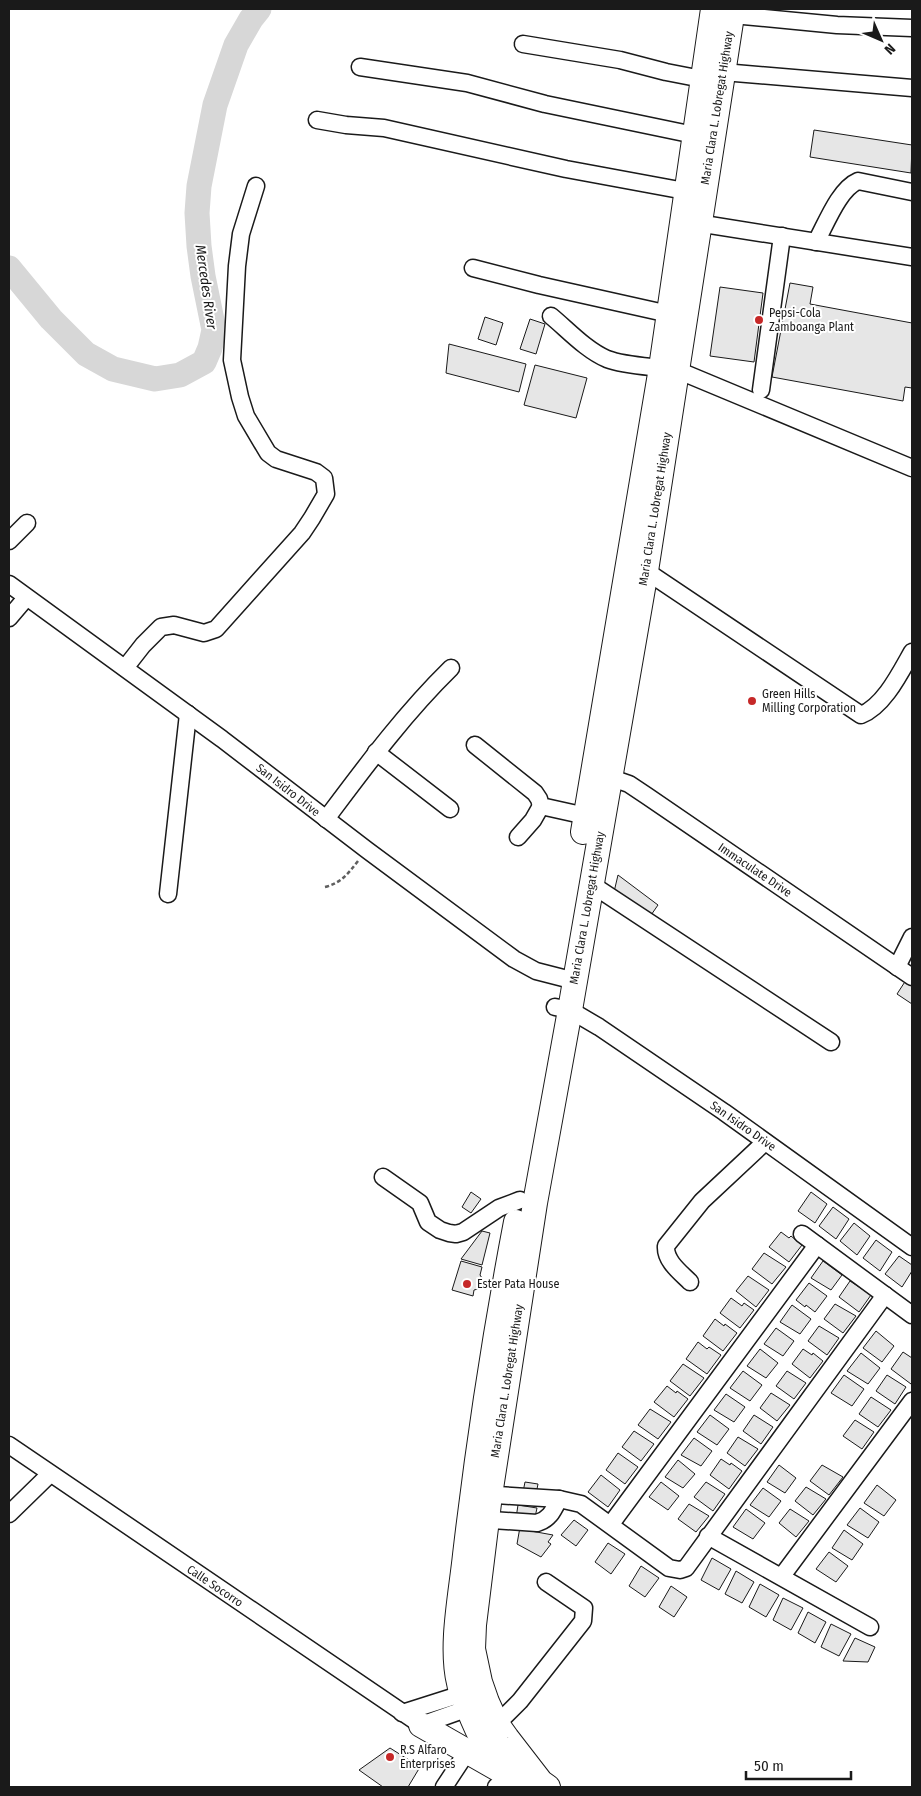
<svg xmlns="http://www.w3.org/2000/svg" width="921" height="1796" font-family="'Fira Sans Condensed',sans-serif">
<rect width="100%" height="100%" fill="#fff"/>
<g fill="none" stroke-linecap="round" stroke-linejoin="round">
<path stroke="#d7d7d7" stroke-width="25" d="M9 268 51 319 86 354 113 369 155 379 180 375 204 362 210 348 214 330 203 276 199 246 197 213 199 186 215 105 236 45 251 19 259 9"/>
</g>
<g fill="#e6e6e6" stroke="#1a1a1a">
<path d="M814 130 912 145 911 173 810 157Z"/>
<path d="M790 283 813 287 810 304 912 323V388L905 387 903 401 772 377Z"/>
<path d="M720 287 763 293 754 362 710 356Z"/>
<path d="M485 317 503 323 496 345 478 339Z"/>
<path d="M530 319 545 324 536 354 520 349Z"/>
<path d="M449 344 526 364 519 392 446 373Z"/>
<path d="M535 365 587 378 576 418 524 405Z"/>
<path d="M618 875 658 905 649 918 614 892Z"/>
<path d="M908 977 912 979V1004L897 994Z"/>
<path d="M471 1192 481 1199 471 1213 462 1207Z"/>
<path d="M811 1192 827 1204 815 1223 798 1211Z"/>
<path d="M833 1207 849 1219 836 1239 819 1226Z"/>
<path d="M854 1223 870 1236 857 1255 840 1241Z"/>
<path d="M482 1231 490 1233 482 1265 461 1259Z"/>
<path d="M781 1232 789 1238 791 1236 802 1245 789 1262 769 1247Z"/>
<path d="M876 1240 892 1252 880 1271 863 1258Z"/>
<path d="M764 1253 786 1267 772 1284 752 1269Z"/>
<path d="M899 1256 912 1265V1271L902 1287 885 1274Z"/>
<path d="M461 1261 482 1267 480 1275 482 1278 478 1289 474 1290 473 1296 452 1290Z"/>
<path d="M823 1261 842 1275 831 1290 811 1278Z"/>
<path d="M748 1276 769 1290 756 1307 736 1291Z"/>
<path d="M850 1281 871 1295 859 1312 839 1297Z"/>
<path d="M809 1283 827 1296 815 1312 806 1305 805 1307 796 1300Z"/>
<path d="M731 1298 742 1306 744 1303 754 1310 740 1328 720 1313Z"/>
<path d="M835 1304 856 1316 843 1333 824 1319Z"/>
<path d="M792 1305 811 1319 800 1334 780 1322Z"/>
<path d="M715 1319 724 1326 725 1324 737 1333 723 1351 703 1336Z"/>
<path d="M819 1326 839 1338 827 1355 808 1341Z"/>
<path d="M776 1328 794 1341 783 1356 764 1344Z"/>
<path d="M876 1331 894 1346 882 1362 863 1348Z"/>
<path d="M698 1342 707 1349 709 1347 721 1355 707 1374 686 1359Z"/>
<path d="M760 1349 778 1363 766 1378 747 1366Z"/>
<path d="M803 1349 812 1355 813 1353 823 1361 810 1378 792 1364Z"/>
<path d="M903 1352 912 1358V1382L911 1384 891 1369Z"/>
<path d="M861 1353 880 1368 868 1384 847 1371Z"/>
<path d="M683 1364 704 1378 690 1396 670 1381Z"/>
<path d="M743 1371 762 1385 750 1401 730 1388Z"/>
<path d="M787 1371 806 1383 794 1399 776 1386Z"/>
<path d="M844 1375 864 1389 852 1406 831 1393Z"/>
<path d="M887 1375 906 1387 895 1404 876 1391Z"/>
<path d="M667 1386 676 1393 677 1391 688 1399 674 1417 654 1402Z"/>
<path d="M771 1393 790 1405 777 1421 760 1408Z"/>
<path d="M726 1394 745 1407 734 1422 714 1410Z"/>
<path d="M871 1397 891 1410 878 1427 859 1414Z"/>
<path d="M650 1409 671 1422 658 1439 638 1425Z"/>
<path d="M710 1415 729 1429 717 1445 697 1432Z"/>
<path d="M754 1415 773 1427 761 1444 743 1431Z"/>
<path d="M855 1420 874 1432 862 1449 843 1436Z"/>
<path d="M634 1431 654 1444 641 1461 622 1447Z"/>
<path d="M738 1437 758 1449 745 1466 727 1453Z"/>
<path d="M694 1438 712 1451 701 1466 681 1455Z"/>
<path d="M618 1453 638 1467 625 1484 606 1470Z"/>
<path d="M721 1459 730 1465 731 1463 742 1471 729 1489 710 1475Z"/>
<path d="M678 1460 695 1474 683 1488 665 1477Z"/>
<path d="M779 1465 796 1478 785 1493 767 1482Z"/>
<path d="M822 1465 843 1477 829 1495 810 1481Z"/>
<path d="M601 1475 620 1490 608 1507 588 1492Z"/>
<path d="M525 1482 538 1484 536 1494 523 1492Z"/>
<path d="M661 1482 679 1496 668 1510 649 1497Z"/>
<path d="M706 1482 725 1494 713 1511 694 1497Z"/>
<path d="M877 1485 896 1500 884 1516 864 1503Z"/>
<path d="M806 1487 826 1499 813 1515 795 1501Z"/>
<path d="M763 1488 781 1501 769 1517 750 1505Z"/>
<path d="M689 1504 709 1516 696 1532 678 1519Z"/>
<path d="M518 1505 537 1508 534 1522 516 1518Z"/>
<path d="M860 1508 879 1522 868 1538 847 1525Z"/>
<path d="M746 1509 765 1523 753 1539 733 1527Z"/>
<path d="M790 1509 809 1521 796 1537 779 1523Z"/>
<path d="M574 1520 588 1530 576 1546 561 1535Z"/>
<path d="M520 1527 531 1529V1531L553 1535 548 1542 551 1544 541 1557 517 1544Z"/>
<path d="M844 1530 863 1544 852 1560 832 1548Z"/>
<path d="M608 1543 625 1554 611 1574 595 1562Z"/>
<path d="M829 1552 848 1566 836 1582 816 1569Z"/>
<path d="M712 1558 731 1569 719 1590 701 1580Z"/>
<path d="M641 1566 659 1578 645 1597 629 1586Z"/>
<path d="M736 1571 754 1582 742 1603 725 1594Z"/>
<path d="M760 1584 779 1595 766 1617 749 1607Z"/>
<path d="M671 1586 687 1597 674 1617 659 1607Z"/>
<path d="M783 1598 803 1608 791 1630 773 1620Z"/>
<path d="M808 1612 826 1622 815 1643 798 1633Z"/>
<path d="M831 1624 851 1634 839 1656 821 1647Z"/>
<path d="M855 1638 875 1647 868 1662 843 1661Z"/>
<path d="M390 1748 420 1767 408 1787H383L359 1770Z"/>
</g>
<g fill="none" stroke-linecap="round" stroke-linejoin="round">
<g stroke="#1a1a1a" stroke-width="19">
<g id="minor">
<path d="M722 14 837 25 912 28"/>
<path d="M523 44 620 60 666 72 702 79"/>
<path d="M360 67 467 83 545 104 694 135"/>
<path d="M723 72 912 88"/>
<path d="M317 120 346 125 384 128 566 169 685 191"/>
<path d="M691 222 912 257"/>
<path d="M816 242C826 224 839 189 858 181L912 192"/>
<path d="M473 268 539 285 669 314"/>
<path d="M551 316C568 330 586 350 607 359 623 365 643 366 661 368"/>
<path d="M677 370 912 468"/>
<path d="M761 390 782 236"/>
<path d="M9 541 27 523"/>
<path d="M637 570 646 571 861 715C884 706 900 673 912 652"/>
<path d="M9 584 222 739 367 850 514 959 536 971 575 981"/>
<path d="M9 618 26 598"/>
<path d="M125 668 143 645 161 627 174 625 204 633 216 629 302 533 312 518 326 494 324 478 316 472 276 459 268 453 246 416 240 397 232 360 237 266 241 234 256 186"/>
<path d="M475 745 535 793 539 799 541 806 586 816"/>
<path d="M376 752 450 809"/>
<path d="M603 775 629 784 647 796 912 977"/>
<path d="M326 819C365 767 404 714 451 668"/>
<path d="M518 837 533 820 541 806"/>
<path d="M591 884 831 1042"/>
<path d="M168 894 188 714"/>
<path d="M897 967 912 937"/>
<path d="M555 1007 570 1010 599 1027 724 1112 912 1247"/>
<path d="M383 1177 420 1203 428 1222 440 1230 449 1233 456 1234 463 1232 499 1208 520 1200"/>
<path d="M802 1234 912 1315"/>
<path d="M690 1282C680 1272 665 1261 666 1246L702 1201 765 1142"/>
<path d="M9 1445 421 1725 477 1705"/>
<path d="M481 1494 559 1499 581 1504 669 1568 680 1570 686 1568 885 1295"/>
<path d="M9 1514 50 1474"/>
<path d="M477 1519 537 1523C550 1519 553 1511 559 1499"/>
<path d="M611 1524 817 1245"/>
<path d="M708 1536 870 1627"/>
<path d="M782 1576 912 1401"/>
<path d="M402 1713 471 1691"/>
<path d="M497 1724 520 1701 583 1621 584 1608 546 1582"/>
<path d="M444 1787 467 1752"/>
<path d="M496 1787 507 1776"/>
</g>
</g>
<g stroke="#1a1a1a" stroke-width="26">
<g id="highway">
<path d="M583 832 661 368 713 9"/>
<path d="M516 1222C495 1332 478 1444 465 1555 461 1594 450 1646 459 1683 460 1690 464 1698 467 1705 480 1740 492 1760 518 1787"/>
<path d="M421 1725 498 1769"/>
<path d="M548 1787 541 1782 507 1738 497 1724 487 1702 480 1682 473 1649 474 1625 490 1495 535 1203 570 1010 646 571 733 9"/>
</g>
</g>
<path stroke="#5f5f5f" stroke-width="2.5" stroke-dasharray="4 2.5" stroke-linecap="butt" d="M325 887C341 883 348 874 358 861"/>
<use href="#minor" stroke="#fff" stroke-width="16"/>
<use href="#highway" stroke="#fff" stroke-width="24"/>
</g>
<g fill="#c62828" stroke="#fff" stroke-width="2">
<circle cx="759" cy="320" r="5"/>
<circle cx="752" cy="701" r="5"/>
<circle cx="467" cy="1284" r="5"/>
<circle cx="390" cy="1757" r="5"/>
</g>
<g text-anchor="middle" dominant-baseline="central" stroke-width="4" stroke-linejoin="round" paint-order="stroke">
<g font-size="12" fill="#1a1a1a" stroke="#fff">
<text transform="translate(717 108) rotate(-81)">Maria Clara L. Lobregat Highway</text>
<text transform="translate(655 509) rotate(-81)">Maria Clara L. Lobregat Highway</text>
<text transform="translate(288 790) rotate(38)">San Isidro Drive</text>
<text transform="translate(755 870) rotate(34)">Immaculate Drive</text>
<text transform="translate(587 908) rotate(-80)">Maria Clara L. Lobregat Highway</text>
<text transform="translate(743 1126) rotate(35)">San Isidro Drive</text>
<text transform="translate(507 1381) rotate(-81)">Maria Clara L. Lobregat Highway</text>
<text transform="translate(215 1586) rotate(34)">Calle Socorro</text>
</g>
<g font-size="12" fill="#1a1a1a" stroke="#fff" text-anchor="start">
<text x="769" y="313">Pepsi-Cola<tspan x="769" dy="14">Zamboanga Plant</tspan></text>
<text x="762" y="694">Green Hills<tspan x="762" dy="14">Milling Corporation</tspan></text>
<text x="477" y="1284">Ester Pata House</text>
<text x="400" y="1750">R.S Alfaro<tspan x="400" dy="14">Enterprises</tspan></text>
</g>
<g font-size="14" font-style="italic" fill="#1a1a1a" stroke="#fff">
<text transform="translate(206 287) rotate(82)">Mercedes River</text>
</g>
</g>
<rect width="921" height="1796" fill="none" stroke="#1a1a1a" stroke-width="20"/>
<g transform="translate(881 40) rotate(135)" stroke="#ffffff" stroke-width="4" paint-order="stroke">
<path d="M0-4L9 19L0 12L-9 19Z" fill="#1a1a1a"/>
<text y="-8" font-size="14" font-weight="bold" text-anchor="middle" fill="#1a1a1a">N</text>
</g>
<path d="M746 1771v8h105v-8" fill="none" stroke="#1a1a1a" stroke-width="2.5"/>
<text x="754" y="1771" font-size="15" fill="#1a1a1a" stroke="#ffffff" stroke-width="4" paint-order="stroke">50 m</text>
</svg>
